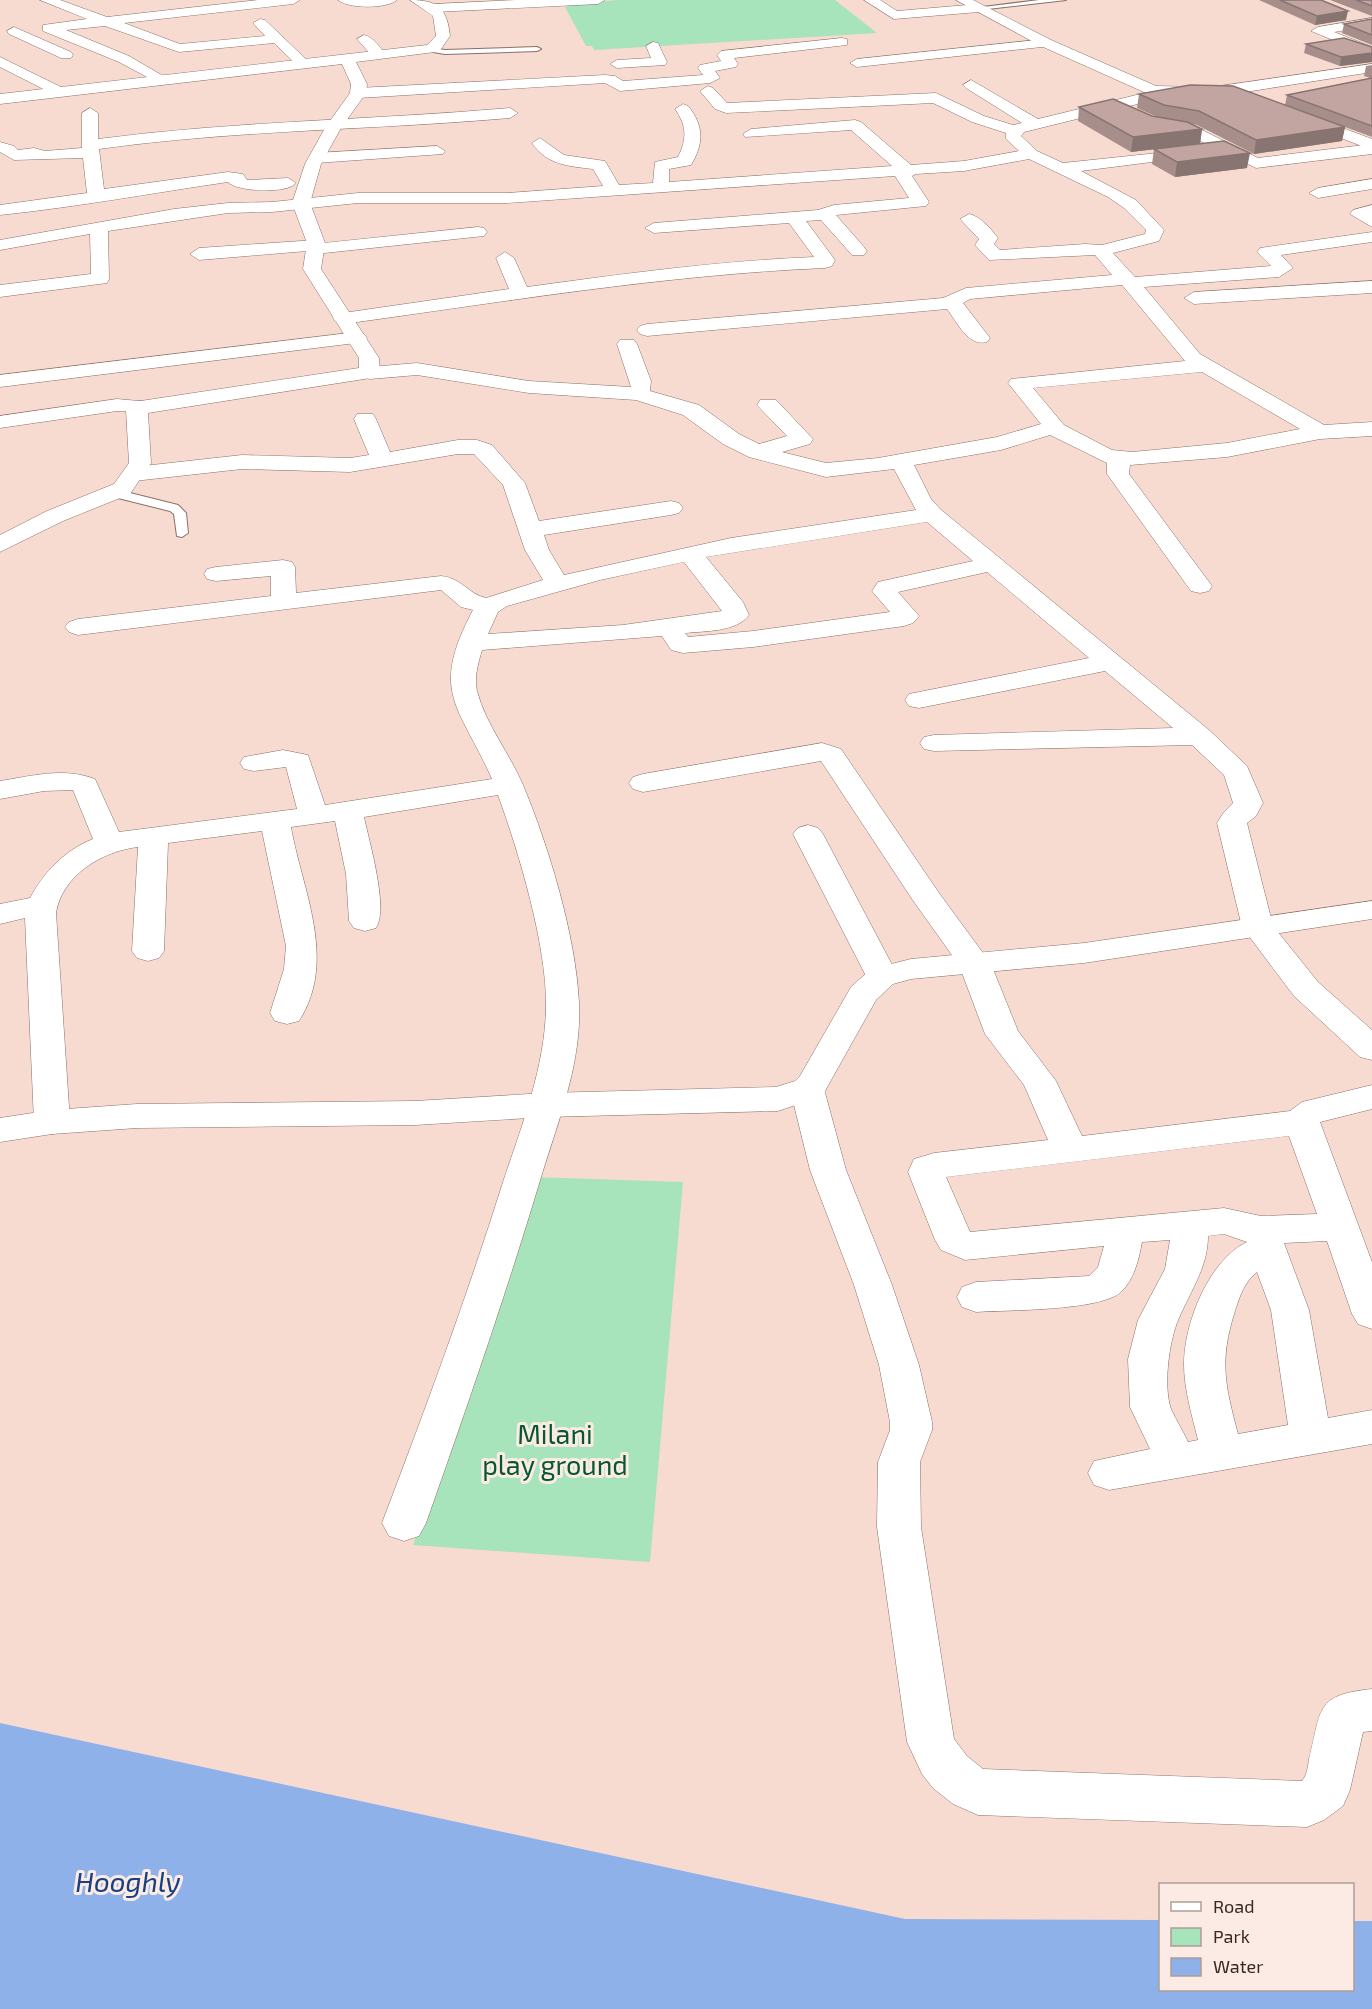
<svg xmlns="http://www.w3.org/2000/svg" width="1372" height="2009" font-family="'Exo 2',sans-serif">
<rect width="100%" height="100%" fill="#f8dbd0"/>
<g fill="#a7e3bb">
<path d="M618 0H835L877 33 594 50 592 46H586L565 7 569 6 568 4Z"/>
<path d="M534 1177 683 1182 650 1562 413 1545Z"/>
</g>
<path fill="#8eb1ea" d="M0 1723 905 1919 1160 1920V1990H1352L1353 1921H1372V2009H0Z"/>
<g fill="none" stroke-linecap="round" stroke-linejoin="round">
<g stroke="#8a7067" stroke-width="2">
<g id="lane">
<path d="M1039 0H1066L979 10 975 8Z"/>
<path d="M427 47 445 50 537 47 541 49 537 51 445 54 427 51Z"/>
<path d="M114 489 178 505 186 513 188 533 182 537 177 536 174 514 170 511 110 496V490Z"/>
</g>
</g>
<g stroke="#8a7067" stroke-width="1">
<g id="street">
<path d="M40 0H60L107 17 258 0H300L293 4 124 23 180 44 265 36 253 23 260 19 265 20 310 63 308 66H298L274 43 179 52 105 26 66 30 129 56 165 77 167 80 160 84 119 62 43 31V25L87 19Z"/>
<path d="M338 0H397C387 9 348 9 338 0Z"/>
<path d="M516 0H605L598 4 435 12 428 8 435 4Z"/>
<path d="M864 0H880L897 11 979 4 986 8 979 12 894 19Z"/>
<path d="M1372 18V26L1334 32 1372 47V56L1311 31 1318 27Z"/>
<path d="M14 27 71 52 73 55 71 58H61L9 34 7 31Z"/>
<path d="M364 35C373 37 380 47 385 54L383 57H373L357 39Z"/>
<path d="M842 38 847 39V45L734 58 738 64 736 67 715 71 720 78 710 83 620 91 605 83 358 98 350 93 358 88 605 75 615 76 623 81 703 75 698 68 700 65 721 61 717 55 721 51Z"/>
<path d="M1046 39 1053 43 1051 46 857 67 850 63 857 59Z"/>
<path d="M653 42 658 43 667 62 665 65 617 68 610 64 617 60 651 58 646 46Z"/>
<path d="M0 57 65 89 68 92 65 95H55L0 67Z"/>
<path d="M1372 64V72L1220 96 1212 91 1220 86Z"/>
<path d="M971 80 1038 119 1165 88 1170 90 1173 93 1170 96 1024 132 1021 136 1037 151 1063 163 1205 148 1207 151 1205 154 1199 156 1081 171 1136 200 1164 230 1159 241 1113 253 1135 277 1271 266 1257 252 1260 248 1372 232V242L1281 255 1293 268 1279 277 1144 287 1200 354 1324 425 1372 422V436L1320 439 1227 457 1130 465 1129 474 1212 586 1209 591 1200 593 1191 591 1107 474V463L1050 435 1001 450 914 465 931 499 940 509 1209 730 1247 766 1263 803 1256 816 1247 823 1273 926 1318 982 1372 1030V1060L1360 1057 1294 996 1242 927 1217 823 1224 812 1233 803 1224 775 1192 745 934 751 924 749 920 743 924 737 934 735 1173 728 1105 671 919 708 909 706 905 700 909 694 1089 658 987 572 898 592 919 616 913 623 904 626 753 647 683 653 671 650 662 636 482 650C478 664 474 677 477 691 486 725 510 754 523 785 549 847 576 937 579 1003 582 1061 559 1119 542 1174 507 1291 467 1407 426 1523L419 1536 404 1541 389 1536 382 1523C425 1410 467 1297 503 1182 522 1125 545 1067 546 1007 547 946 519 853 498 795L364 817C369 841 389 909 376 928L365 931 354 928 349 921 346 874 335 821 291 827C302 890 338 960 299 1021L287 1024 275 1021 270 1013 284 969 286 946 262 831 168 843 164 951 159 958 148 961 137 958 132 951 138 847C103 851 62 875 56 913L70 1122 64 1131 52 1134 40 1131 34 1122 25 918 0 924V904L30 898C44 872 65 850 93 839L73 790 44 791 0 799V781C32 776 63 767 95 779L119 832 297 809 286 767 254 771 244 769 240 763 244 757 283 750 308 755 325 805 492 779C459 705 429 693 473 610L461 607 441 590 78 635 69 632 65 627 69 622 78 619 271 596V576L216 581 207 579 204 574 207 569 216 567 283 560 292 562 295 567 296 593 441 576C462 578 468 594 486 598L543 580 525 550 503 485 474 454H458L350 472 242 469 134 481 126 479 123 474 126 469 134 467 242 455 350 458 369 455 354 419 357 414H373L376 419 390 452 458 440H477L492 445 525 483 539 521 671 501 679 503 683 508 679 513 671 515 544 535 549 550 564 575 731 538 916 510 894 469 826 477 749 457 723 444 683 415 636 400 529 393 417 375 370 379 363 377 360 373 363 369 370 367 417 363 529 381 631 387 617 344 620 340H634L637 344 651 381 650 391 699 405 739 434 759 444 787 436 757 405 760 400H776L813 439 810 444 782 452 826 463 878 458 997 437 1041 424 1008 383 1011 379 1185 361 1122 285 970 299 963 303 990 338 987 342C968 347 957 322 947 309L647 336 640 334 637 330 640 326 647 324 943 298 966 288 1112 275 1095 255 989 260 975 245 979 239 960 219 969 214C980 216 991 229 998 238L994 244 1000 250 1085 244 1102 245 1145 234 1146 230 1124 208 1108 197 1029 159 964 171 916 174 912 176 929 202 926 206 836 215 864 247 867 251 864 255H852L821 220 806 221 835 260 832 266 825 268C663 275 503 302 343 324L336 322 333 318 336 314 509 289 496 258 505 252 514 258 527 287C622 274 718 261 814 257L789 223 654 233 645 228 654 223 818 210 834 205 909 198 895 176 507 203H358L272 212 228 213 108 231 109 279 107 283 0 297V285L91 274 90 234 0 250V240L174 209 228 203 272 202 358 193H507L603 186 593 169C568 166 547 165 532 143L540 138 564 155 605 161 619 185 653 183 655 162 678 157C687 139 687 126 675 109L683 104 688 106C704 125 704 144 691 165L669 169V182L892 166 851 130 745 137 743 134 751 129 855 120 861 122 911 165 964 161 1019 151 1006 139V133L972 122 933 103 726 113 715 109 700 91 708 86 713 88 727 103 936 93 984 116 1013 125 1022 123 966 88 963 85ZM1202 372 1300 429 1227 443 1132 452 1112 450 1064 425 1033 388ZM927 522 973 561 878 582 872 591 890 612 753 631 688 637 685 633C704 631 737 632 749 615L743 602 706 557ZM684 562 722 611 623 625 488 634 498 612 507 606 600 580Z"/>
<path d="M90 108 98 113V139C235 121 373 120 510 108L518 113 510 118C373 130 235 130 99 149L104 189 228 172 243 174 247 180 288 178 296 183C288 194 237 192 228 182 152 193 77 207 0 215V205L87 193 83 158 14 160 0 152V142L14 146 18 150 34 148 45 151 82 148V113Z"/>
<path d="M1158 121 1196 127 1258 158 1372 144V154L1256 168 1186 134 1152 129 1150 126Z"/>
<path d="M437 146 445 151 443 154 316 163 308 158 316 153Z"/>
<path d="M1372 179V189L1318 198 1309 193 1318 188Z"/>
<path d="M1372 205V227L1350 214 1353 210Z"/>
<path d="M478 227 484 228 487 232 484 236 315 254 307 251 199 260 190 254 199 248 316 240 323 243Z"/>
<path d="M1372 281V293L1194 304 1184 298 1194 292Z"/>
<path d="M357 332 364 334 367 338 364 342 0 387V375Z"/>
<path d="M117 399 150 402 153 407 150 412 117 411 0 428V416Z"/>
<path d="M822 743 841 749 939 893 991 964 1018 1031 1056 1081 1082 1136 1290 1111 1302 1102 1372 1085V1109L1320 1122 1372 1262V1329L1358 1324 1352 1314 1327 1241 1284 1243 1309 1310 1328 1418 1372 1410V1444L1109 1490 1094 1485 1088 1473 1094 1461 1150 1449 1130 1407 1128 1359 1138 1320 1165 1269 1170 1240 1142 1242C1139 1259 1134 1280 1121 1292 1101 1311 1006 1310 976 1312L962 1307 957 1297 962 1287 976 1282 1089 1276 1098 1267 1104 1246 965 1260 941 1250 935 1240 908 1172 914 1159 934 1153 1048 1140 1024 1085 985 1034 959 965 912 899 821 761 643 792 633 789 629 783 633 777 643 774ZM1289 1136 1317 1214 1261 1216 1224 1208 970 1232 946 1177ZM1224 1234 1247 1242C1209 1260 1184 1323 1184 1364 1184 1390 1192 1415 1198 1440L1188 1442C1183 1431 1176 1420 1171 1409 1163 1386 1169 1340 1179 1318 1191 1290 1208 1267 1208 1236ZM1257 1272 1271 1310 1288 1425 1238 1434C1225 1385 1219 1361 1235 1311 1240 1296 1244 1282 1257 1272Z"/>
<path d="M808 825 818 828 823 834 898 976 893 983 882 986 871 983 866 976 793 834 798 828Z"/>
<path d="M807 1077 819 1081 824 1089 846 1170 892 1285 919 1365 932 1422V1430L920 1462 921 1527 954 1739 967 1756 983 1769 1302 1781C1307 1775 1308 1766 1309 1759 1322 1708 1315 1695 1372 1689V1731L1363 1732 1350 1790 1343 1806 1324 1820 1307 1827 978 1815 953 1804 933 1788 922 1774 907 1742 877 1527 878 1462 890 1430V1422L879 1365 854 1285 810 1170 790 1089 795 1081Z"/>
</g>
</g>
<g stroke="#8a7067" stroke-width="1">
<g id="secondary">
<path d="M410 0C438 0 447 8 450 36L441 49 435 52 356 62 367 84 366 93 341 128 321 164 310 203 325 243 321 269 379 358 380 373 377 377 148 413 151 463 130 494 63 521 0 552V535L47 511 114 484 129 463 126 410 134 402 359 368V358L303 269 307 243 292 203 305 164 325 128 350 93 351 84 342 64 0 104V94L427 45 436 36 433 16Z"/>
<path d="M956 0H973L1051 40 1156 86 1201 87 1209 92 1201 97 1165 98 1146 93 1041 46Z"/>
<path d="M1303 113 1372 139V150L1297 121 1295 118Z"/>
<path d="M1372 901V919L1084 963 911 979 893 984 876 1000 825 1091 819 1097 778 1111 546 1117 415 1125 137 1128 52 1134 0 1142V1118L52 1110 137 1104 415 1101 546 1093 776 1087 795 1081 800 1076 851 987 871 969 911 959 1084 943Z"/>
</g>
</g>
<use href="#lane" fill="#fff" fill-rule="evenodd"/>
<use href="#street" fill="#fff" fill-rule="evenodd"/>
<use href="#secondary" fill="#fff" fill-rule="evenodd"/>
</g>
<g fill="#a78e8a">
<path d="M1259 0H1321L1346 20 1315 25Z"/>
<path d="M1330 0H1372V16Z"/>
<path d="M1372 19V45L1342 33 1344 24Z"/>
<path d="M1306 44 1372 47V62L1340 66 1304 53Z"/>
<path d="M1372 65V137L1345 127 1342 141 1254 154 1197 125 1193 124 1202 129 1200 144 1247 168 1175 177 1152 164 1154 149 1131 152 1078 121 1079 107 1155 116 1137 108 1139 94 1285 105 1287 95 1370 78 1364 76 1366 66Z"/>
</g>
<g fill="#887471">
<path d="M1348 11 1346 20 1315 25 1317 16Z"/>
<path d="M1372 53V62L1340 66 1341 57Z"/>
<path d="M1345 127 1342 141 1254 154 1256 140Z"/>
<path d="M1202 129 1200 144 1131 152 1133 137Z"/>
<path d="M1250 153 1247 168 1175 177 1177 162Z"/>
</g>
<g fill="#c2a5a1" stroke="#887471" stroke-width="1.5">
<path d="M1280 0H1321L1348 11 1317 16Z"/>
<path d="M1356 0H1372V6Z"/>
<path d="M1372 19V35L1344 24Z"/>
<path d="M1344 38 1372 47V53L1341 57 1306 44Z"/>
<path d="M1372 78V126L1287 95Z"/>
<path d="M1190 85 1233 86 1345 127 1256 140 1199 111 1164 105 1139 94Z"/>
<path d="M1113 99 1152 116 1187 122 1202 129 1133 137 1079 107Z"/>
<path d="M1224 141 1250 153 1177 162 1154 149Z"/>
</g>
<g text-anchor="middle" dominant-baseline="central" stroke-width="6" stroke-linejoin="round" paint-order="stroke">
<g font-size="27" fill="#065831" stroke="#fcebe4">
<text x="555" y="1433">Milani<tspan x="555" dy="31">play ground</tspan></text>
</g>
<g font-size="28" font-style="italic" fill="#184083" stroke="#fcebe4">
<text x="128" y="1881">Hooghly</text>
</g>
</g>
<rect x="1159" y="1883" width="195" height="108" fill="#fcebe4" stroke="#ac9e98" stroke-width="1.5"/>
<rect x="1171" y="1902" width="30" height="9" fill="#ffffff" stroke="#ac9e98" stroke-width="1.5"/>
<text x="1213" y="1913" font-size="18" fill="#352a26">Road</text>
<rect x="1171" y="1928" width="30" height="18" fill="#a7e3bb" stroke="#ac9e98" stroke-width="1.5"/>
<text x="1213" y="1943" font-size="18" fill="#352a26">Park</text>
<rect x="1171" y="1958" width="30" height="18" fill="#8eb1ea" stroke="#ac9e98" stroke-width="1.5"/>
<text x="1213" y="1973" font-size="18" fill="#352a26">Water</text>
</svg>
